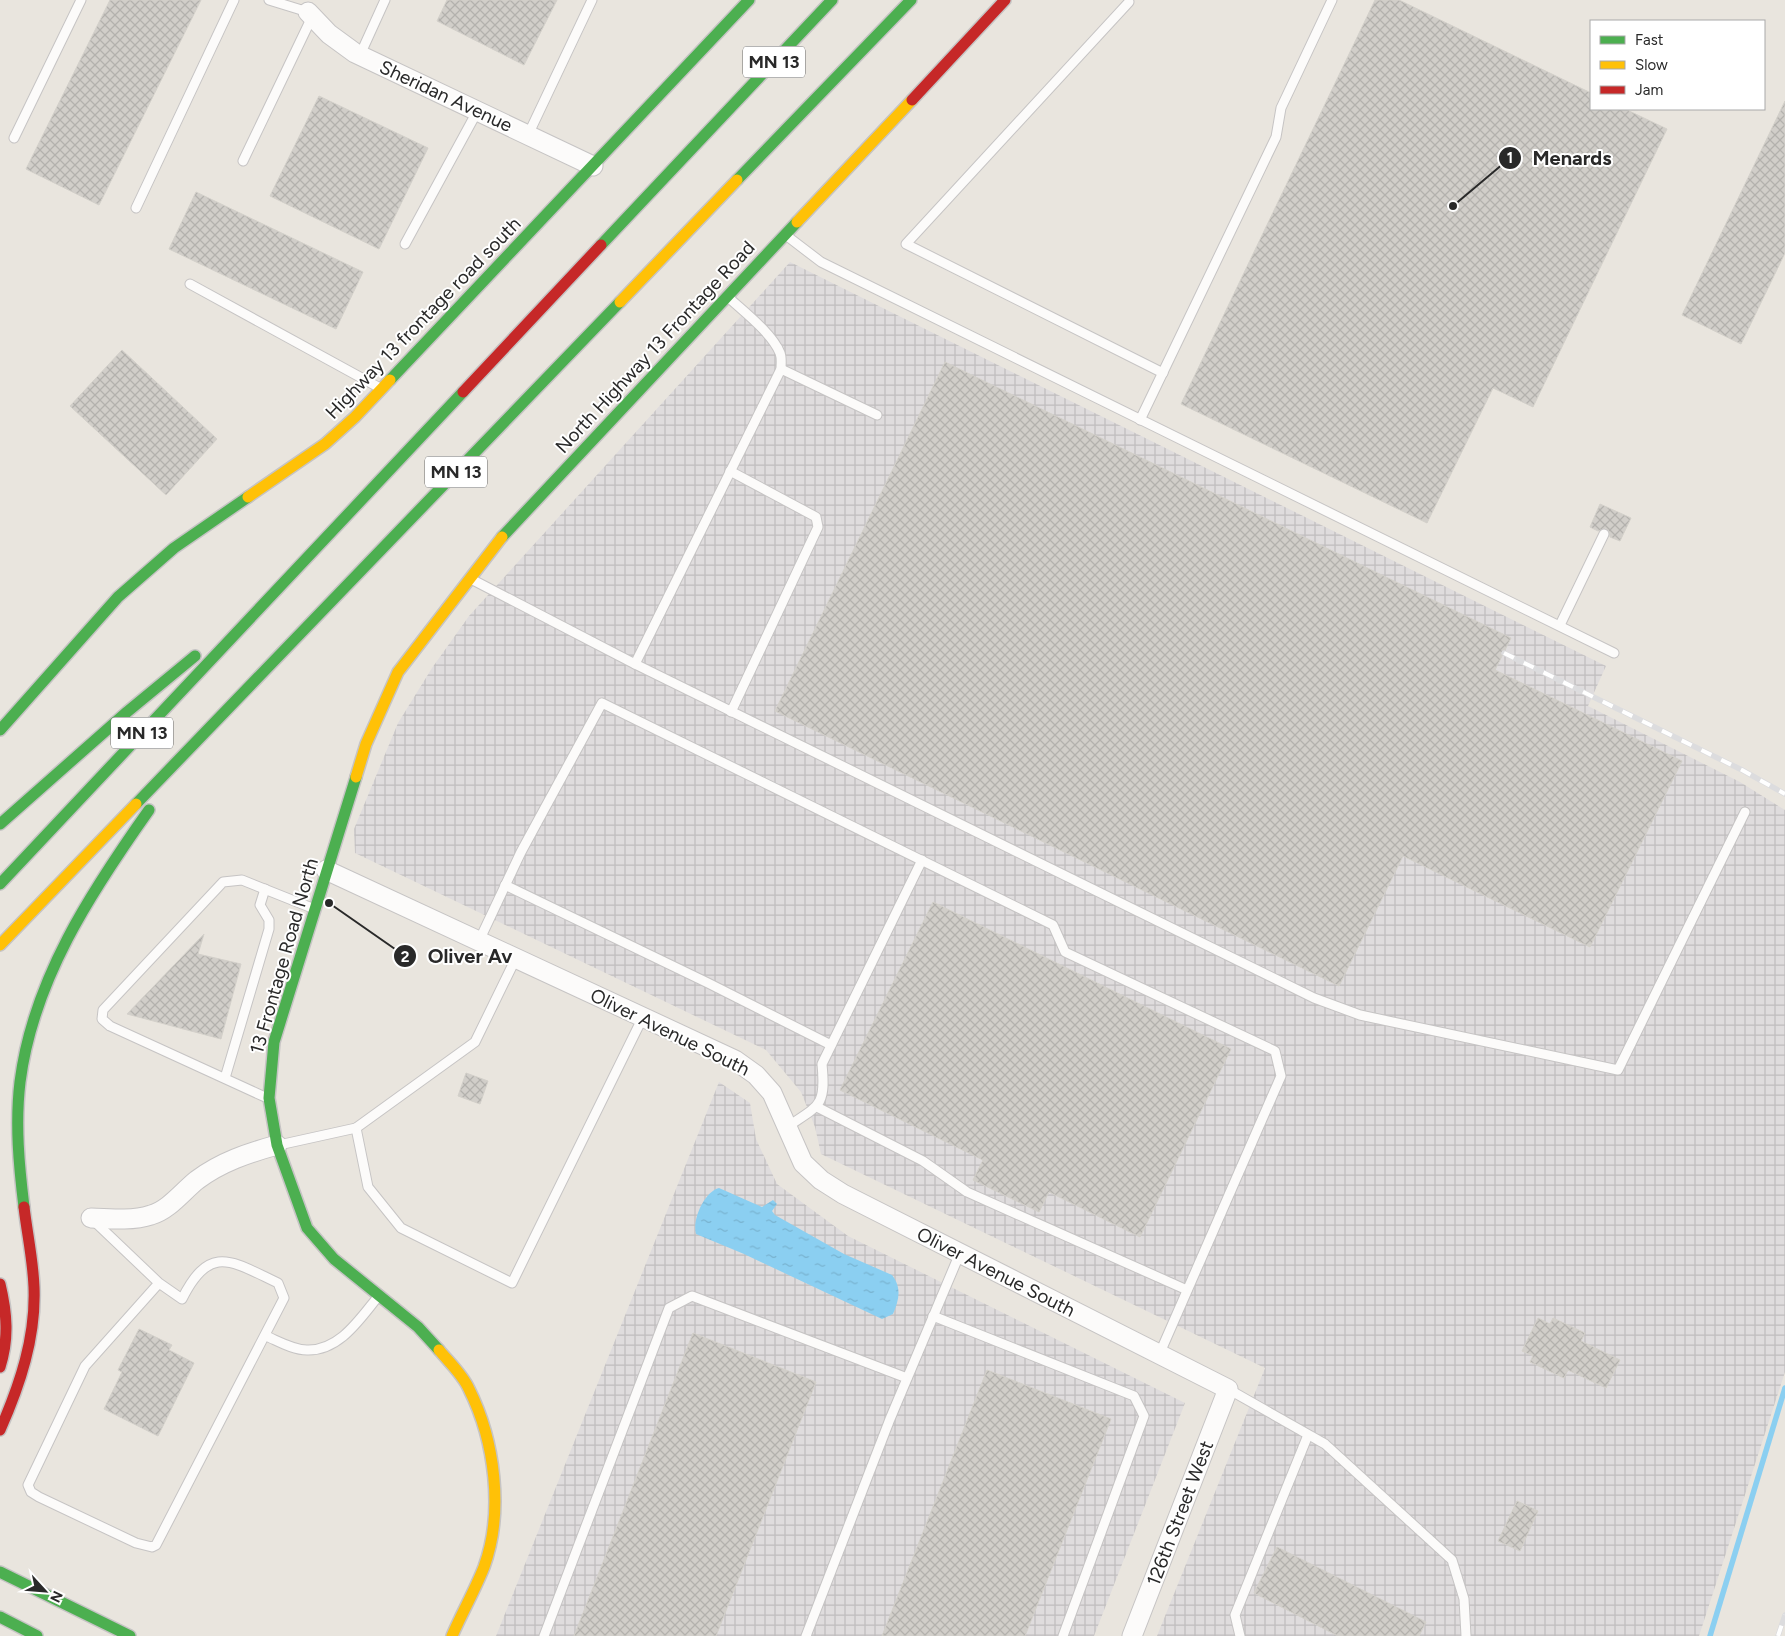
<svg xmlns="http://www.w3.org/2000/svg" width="1785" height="1636" font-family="Figtree,sans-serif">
<defs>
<pattern id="industrial-grid" width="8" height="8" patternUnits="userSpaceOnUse" patternTransform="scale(1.25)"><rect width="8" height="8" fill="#dfdcdd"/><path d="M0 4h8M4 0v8" fill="none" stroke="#bfbdbe"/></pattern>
<pattern id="water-ripples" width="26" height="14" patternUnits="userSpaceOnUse" patternTransform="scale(1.25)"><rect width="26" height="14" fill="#8bcff1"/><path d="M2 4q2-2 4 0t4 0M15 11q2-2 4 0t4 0" fill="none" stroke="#78b2cf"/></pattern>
<pattern id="building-cross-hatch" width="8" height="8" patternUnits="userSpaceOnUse" patternTransform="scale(1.25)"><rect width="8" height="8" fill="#d1cec9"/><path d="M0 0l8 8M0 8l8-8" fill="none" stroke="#b3b1ad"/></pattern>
</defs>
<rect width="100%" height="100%" fill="#e9e5de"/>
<g fill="url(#industrial-grid)">
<path d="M790 262 1606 666 1588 706 1740 782 1785 810V1372L1699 1636H1157L1265 1368 821 1154 815 1127 801 1092 766 1050 355 853 354 829 398 723 432 668 469 616Z"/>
<path d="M719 1082 750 1103 756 1139 777 1184 848 1236 1185 1403 1094 1636H496Z"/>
</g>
<path fill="url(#water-ripples)" d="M719 1188 762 1207 773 1200 777 1204 772 1211 775 1215 844 1254 892 1275C902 1288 899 1300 893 1314L882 1319 744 1254 696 1234C692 1220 704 1192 719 1188Z"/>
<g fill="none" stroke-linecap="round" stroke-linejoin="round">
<path stroke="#8bcff1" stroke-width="5.5" d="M1710 1636 1785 1388"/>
</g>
<g fill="url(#building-cross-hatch)" stroke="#d3d0ca">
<path d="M110 0H201L99 205 26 169Z"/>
<path d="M447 0H557L524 65 437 21Z"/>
<path d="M1375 0H1399L1591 93V109H1625L1667 129 1533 407 1493 388 1427 523 1181 404Z"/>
<path d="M319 96 428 148 379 249 270 196Z"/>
<path d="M1785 101V253L1741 344 1682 315Z"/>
<path d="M196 192 363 272 336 329 169 249Z"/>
<path d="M122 350 217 439 166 495 70 406Z"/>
<path d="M945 362 1511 638 1495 670 1682 761 1590 947 1403 856 1339 986 775 711Z"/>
<path d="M1600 504 1631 518 1620 541 1610 537 1609 531 1606 528 1598 531 1590 527Z"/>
<path d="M933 902 1231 1049 1140 1237 1049 1192 1039 1212 973 1180 983 1160 840 1090Z"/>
<path d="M204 934 198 954 241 964 221 1039 127 1014Z"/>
<path d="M466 1073 488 1081 480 1104 458 1096Z"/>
<path d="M1538 1318 1550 1324 1553 1318 1585 1333 1581 1341 1620 1360 1606 1388 1568 1370 1564 1378 1530 1362 1533 1356 1522 1351Z"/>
<path d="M139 1329 172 1345 169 1350 194 1363 158 1436 104 1409 122 1372 118 1370Z"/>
<path d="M693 1333 816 1382 716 1636H574Z"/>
<path d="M987 1370 1111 1419 1025 1636H882Z"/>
<path d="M1517 1501 1538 1511 1520 1551 1498 1541Z"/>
<path d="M1277 1547 1426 1622 1419 1636H1338L1254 1593Z"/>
</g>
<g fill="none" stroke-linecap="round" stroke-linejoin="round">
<g stroke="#c6c4c4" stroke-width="11">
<g id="lane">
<path d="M269 0 308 12"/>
<path d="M1129 2 906 244 1163 373"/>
<path d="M360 55 385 0"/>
<path d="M528 135 592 0"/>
<path d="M14 138 81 0"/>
<path d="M243 161 312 17"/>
<path d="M136 208 234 0"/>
<path d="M787 236 821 262 1614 653"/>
<path d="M405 244 478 110"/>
<path d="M190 284 380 388"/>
<path d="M781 369 877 415"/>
<path d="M1140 420 1276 137 1281 108 1332 0"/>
<path d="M730 471 816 517 818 527 731 712"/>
<path d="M471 579 635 664 781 369C781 364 782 358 780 353 772 333 744 312 728 297"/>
<path d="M1560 625 1604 534"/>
<path d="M635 664 1314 998 1360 1015 1618 1070 1745 812"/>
<path d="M505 885 708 983 831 1045"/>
<path d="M479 941 521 852 602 703 1053 925 1065 952 1275 1051 1281 1076 1159 1355"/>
<path d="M225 1078 269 929V920L260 905 265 889"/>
<path d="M265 1097 110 1026 102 1019 103 1010 223 882 242 880 312 908"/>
<path d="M817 1107 923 1161 967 1192 1187 1290"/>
<path d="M787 1127C820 1105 826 1106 822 1064L922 860"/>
<path d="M356 1128 475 1042 516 958"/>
<path d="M279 1145 356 1128 368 1187 401 1228 512 1283 643 1017"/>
<path d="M94 1221 159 1283 182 1299C210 1243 231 1261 278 1283L284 1298 156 1545 152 1547 136 1543 39 1497 31 1492 28 1485 85 1366 159 1283"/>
<path d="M933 1316 1134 1396 1144 1416 1063 1636"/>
<path d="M266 1336C278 1341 293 1350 307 1350 339 1351 359 1320 377 1298"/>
<path d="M1228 1389 1325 1444 1452 1560 1464 1599 1466 1636"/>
<path d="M544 1636 669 1308 692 1296 907 1378"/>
<path d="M806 1636 890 1419 960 1253"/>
<path d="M1240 1636 1235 1615 1308 1435"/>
</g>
</g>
<g stroke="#c6c4c4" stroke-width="21">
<g id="street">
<path d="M308 12 329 34 355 53 593 166"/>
<path d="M326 870 735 1060 756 1075 772 1093 803 1163 821 1180 843 1194 1228 1389 1132 1636"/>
<path d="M91 1218C110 1219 133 1221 151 1215 169 1210 183 1191 197 1180 221 1162 248 1153 277 1145"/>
</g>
</g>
<g stroke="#c6c4c4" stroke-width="14">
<g id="fast">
<path d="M737 180 911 0"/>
<path d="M601 245 832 0"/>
<path d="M390 380 749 0"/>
<path d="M502 537 797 222"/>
<path d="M0 730 118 597 174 548 248 497"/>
<path d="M356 777 274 1042 269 1098 277 1145 307 1228 334 1259 418 1327 439 1350"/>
<path d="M136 804 620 302"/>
<path d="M0 824 127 712 195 656"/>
<path d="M0 884 463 392"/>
<path d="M24 1207C19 1166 15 1124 20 1082 33 980 91 892 149 810"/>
<path d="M0 1572 130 1636"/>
<path d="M0 1617 37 1636"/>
</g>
</g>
<g stroke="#c6c4c4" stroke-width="14">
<g id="slow">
<path d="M797 222 912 100"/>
<path d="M620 302 737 180"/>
<path d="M248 497 325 444 355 417 390 380"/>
<path d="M356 777 366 744 398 672 502 537"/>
<path d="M0 945 136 804"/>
<path d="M439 1350C449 1362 463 1375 469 1389 495 1441 504 1512 484 1567 475 1590 462 1613 452 1636"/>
</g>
</g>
<g stroke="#c6c4c4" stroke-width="14">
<g id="jam">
<path d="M912 100 1005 0"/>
<path d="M463 392 601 245"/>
<path d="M0 1284C7 1313 9 1339 0 1367"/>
<path d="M0 1430C20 1385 36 1337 34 1287 33 1260 27 1233 24 1207"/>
</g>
</g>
<use href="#lane" stroke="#fcfbfa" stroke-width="9"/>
<use href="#street" stroke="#fcfbfa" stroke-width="19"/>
<use href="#fast" stroke="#4caf50" stroke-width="11"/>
<use href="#slow" stroke="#ffc107" stroke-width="11"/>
<use href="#jam" stroke="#c62828" stroke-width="11"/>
<g stroke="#dcdcde" stroke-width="5.5">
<g id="rail">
<path d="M1504 653 1742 770 1785 794"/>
<path d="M1778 1636 1785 1615"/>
</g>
</g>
<use href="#rail" stroke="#fff" stroke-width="4" stroke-dasharray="11" stroke-linecap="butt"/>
</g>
<g text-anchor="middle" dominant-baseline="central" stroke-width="4" stroke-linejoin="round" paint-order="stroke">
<g fill="#fff" stroke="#696969" stroke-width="1">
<rect x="743" y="46.5" width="62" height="31" rx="4"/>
<rect x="425" y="456.5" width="62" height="31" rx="4"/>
<rect x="111" y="717.5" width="62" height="31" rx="4"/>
</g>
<g font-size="18" font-weight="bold" fill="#292929">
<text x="774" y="62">MN 13</text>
<text x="456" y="472">MN 13</text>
<text x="142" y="733">MN 13</text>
</g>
<g font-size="19" fill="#292929" stroke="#fff">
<text transform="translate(446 96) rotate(25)">Sheridan Avenue</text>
<text transform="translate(423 318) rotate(-46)">Highway 13 frontage road south</text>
<text transform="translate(655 347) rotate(-47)">North Highway 13 Frontage Road</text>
<text transform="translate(284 956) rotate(-74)">13 Frontage Road North</text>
<text transform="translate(670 1032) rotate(26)">Oliver Avenue South</text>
<text transform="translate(996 1272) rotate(27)">Oliver Avenue South</text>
<text transform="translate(1180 1513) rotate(-69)">126th Street West</text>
</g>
</g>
<path fill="none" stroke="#292929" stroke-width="2" d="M1453 206L1510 158M329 903L405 956"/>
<g fill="#292929" stroke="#fff" stroke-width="2">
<circle cx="1453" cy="206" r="5"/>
<circle cx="329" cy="903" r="5"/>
<circle cx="1510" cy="158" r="12"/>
<circle cx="405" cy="956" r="12"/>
</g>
<g font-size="15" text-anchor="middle" font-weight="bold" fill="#fff">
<text x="1510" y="163">1</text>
<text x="405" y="962">2</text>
</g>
<g font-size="20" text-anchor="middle" font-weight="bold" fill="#292929" stroke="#fff" stroke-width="4" stroke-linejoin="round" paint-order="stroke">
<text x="1572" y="165">Menards</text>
<text x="470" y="963">Oliver Av</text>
</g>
<rect x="1590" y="20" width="175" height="90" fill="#ffffff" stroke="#a9a9a9"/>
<rect x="1600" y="36" width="25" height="8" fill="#4caf50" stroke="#a9a9a9"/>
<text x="1635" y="45" font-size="15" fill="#292929">Fast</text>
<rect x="1600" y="61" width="25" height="8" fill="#ffc107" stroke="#a9a9a9"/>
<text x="1635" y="70" font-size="15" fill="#292929">Slow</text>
<rect x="1600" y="86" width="25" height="8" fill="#c62828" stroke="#a9a9a9"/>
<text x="1635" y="95" font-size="15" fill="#292929">Jam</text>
<g transform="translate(45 1591) rotate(116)" stroke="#ffffff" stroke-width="4" paint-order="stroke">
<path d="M0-4L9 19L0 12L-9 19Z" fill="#292929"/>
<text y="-8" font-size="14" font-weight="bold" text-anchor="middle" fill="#292929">N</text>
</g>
</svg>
